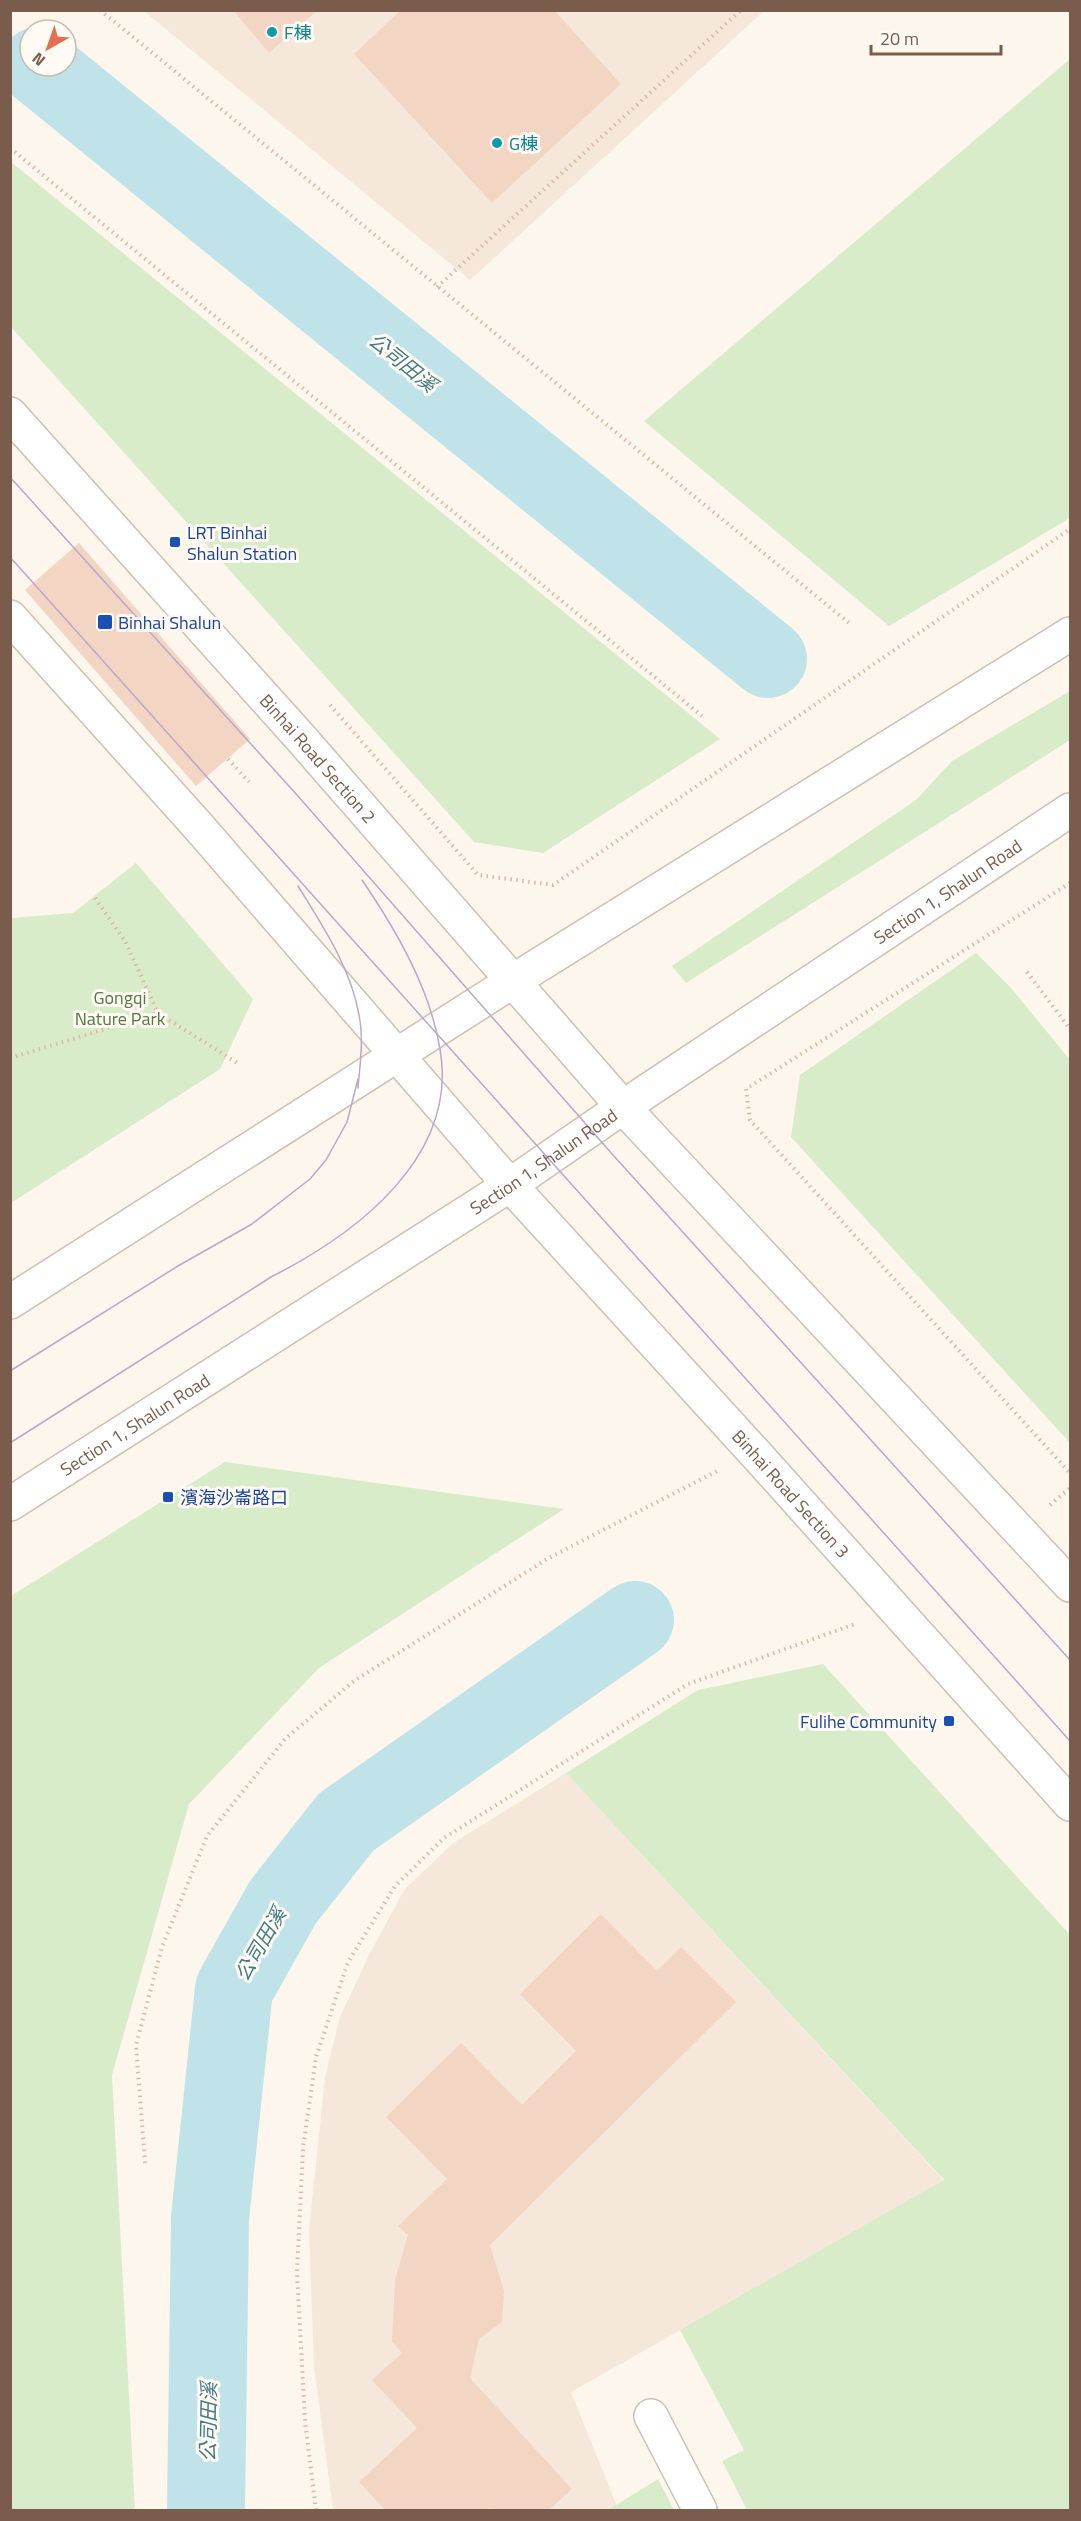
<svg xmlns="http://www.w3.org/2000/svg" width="1081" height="2521" font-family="'Titillium Web','Noto Sans TC',sans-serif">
<rect width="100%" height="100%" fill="#fdf6ec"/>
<g fill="#f5e8da">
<path d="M144 11H764L470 280Z"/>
<path d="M566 1773 944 2181 571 2392 617 2506 608 2510H333L314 2366 309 2231 325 2077 340 2017 369 1955 404 1890 453 1843Z"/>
</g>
<g fill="#d8ecc9">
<path d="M1070 59V518L889 626 644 421Z"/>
<path d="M10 162H11L720 739 543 853 474 842 11 327Z"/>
<path d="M1070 691V740L686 983 672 966 916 800 952 761Z"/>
<path d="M136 863 253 999 220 1069 11 1203V918L73 913Z"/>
<path d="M976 953 1011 988 1070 1060V1443L791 1137 800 1075Z"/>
<path d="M225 1462 564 1509 319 1668 189 1804 112 2075 135 2510H11V1596Z"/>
<path d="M823 1664 1070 1935V2510H747L722 2461 744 2450 680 2330 944 2180 566 1773 698 1690Z"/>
<path d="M658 2479 674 2510H608Z"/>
</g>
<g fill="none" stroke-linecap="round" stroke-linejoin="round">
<g stroke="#bfe3e8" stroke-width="78">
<path d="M38 66 768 659"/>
<path d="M206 2510 210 2218 234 1989 283 1902 346 1822 635 1620"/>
</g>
</g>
<g fill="#f3d5c3">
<path d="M233 10H318L269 53Z"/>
<path d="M401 10H554L621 84 492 203 354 54Z"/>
<path d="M79 543 250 739 196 786 25 590Z"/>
<path d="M601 1914 657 1971 681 1947 736 2002 490 2245 504 2291 502 2322 479 2339 470 2378 572 2489 549 2510H493L490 2508 487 2510H385L359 2482 417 2428 372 2380 402 2353 392 2341 395 2280 408 2235 398 2226 447 2179 386 2117 461 2043 522 2105 576 2051 520 1994Z"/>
</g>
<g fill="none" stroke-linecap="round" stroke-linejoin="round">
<g stroke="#d1beb0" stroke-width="36">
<path id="minor" d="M651 2416 700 2510"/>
</g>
<g stroke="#d1beb0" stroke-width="36">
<g id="tertiary">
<path id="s1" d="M10 414 299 736 623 1107 1070 1585"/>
<path id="s2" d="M10 617 198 826 499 1173 754 1452 1070 1804"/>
<path d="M10 1302 513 981 1070 634"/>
<path id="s3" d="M10 1504 510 1185 623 1107 1070 810"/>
</g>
</g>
<g stroke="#d9b8a5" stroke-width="4" stroke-dasharray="1.5 4.5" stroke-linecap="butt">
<path d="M100 10 849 623"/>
<path d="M10 148 702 716"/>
<path d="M437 287 741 10"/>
<path d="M330 705 478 875 553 885 1070 529"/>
<path d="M228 759 249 782"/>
<path d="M1070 883 746 1089 750 1120 1070 1473"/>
<path d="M95 898 125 941 158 1013"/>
<path d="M1027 972 1070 1029"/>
<path d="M10 1058 158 1013 239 1064"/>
<path d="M1050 1505 1070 1488"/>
<path d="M145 2163 136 2045 162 1947 207 1836 285 1739 354 1681 547 1559 719 1470"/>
<path d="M316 2510 305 2421 297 2272 303 2148 316 2057 348 1962 395 1886 444 1838 688 1684 855 1624"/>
</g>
<use href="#minor" stroke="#fff" stroke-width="33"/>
<use href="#tertiary" stroke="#fff" stroke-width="33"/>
<g stroke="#b9a8c9" stroke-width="1.5">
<path d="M10 477 297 795 613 1155 1070 1660"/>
<path d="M10 557 1070 1741"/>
<path d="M10 1371 178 1266 252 1224 310 1179 326 1160 347 1122 358 1079V1088C360 1064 364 1039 359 1015 351 968 322 925 298 886"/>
<path d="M10 1443 271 1277C356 1234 459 1157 440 1049 430 988 396 930 362 880"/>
</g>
</g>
<g fill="#0f9aa8" stroke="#fffaf3" stroke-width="2">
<circle cx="272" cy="32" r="6"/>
<circle cx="497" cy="143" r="6"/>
</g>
<g fill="#1a4fb4" stroke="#fffaf3" stroke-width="2">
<rect x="169" y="536" width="12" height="12" rx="3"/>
<rect x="97" y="614" width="16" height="16" rx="3"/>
<rect x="162" y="1491" width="12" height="12" rx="3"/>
<rect x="943" y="1715" width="12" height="12" rx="3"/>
</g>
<g text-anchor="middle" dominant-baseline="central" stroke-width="6" stroke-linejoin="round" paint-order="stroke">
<g font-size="18" fill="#0d838f" stroke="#fffaf3" text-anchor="start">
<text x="284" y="32">F棟</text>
<text x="509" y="143">G棟</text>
</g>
<g font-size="18" fill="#164399" stroke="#fffaf3" text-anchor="start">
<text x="187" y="532">LRT Binhai<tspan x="187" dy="21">Shalun Station</tspan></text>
<text x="118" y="622">Binhai Shalun</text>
<text x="180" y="1497">濱海沙崙路口</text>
<text x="937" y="1721" text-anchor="end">Fulihe Community</text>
</g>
<g font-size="18" fill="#7a5c4d" stroke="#fffaf3">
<text stroke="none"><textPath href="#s1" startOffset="462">Binhai Road Section 2</textPath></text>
<text stroke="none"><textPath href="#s3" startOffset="1120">Section 1, Shalun Road</textPath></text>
<text stroke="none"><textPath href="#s3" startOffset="634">Section 1, Shalun Road</textPath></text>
<text stroke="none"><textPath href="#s3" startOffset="148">Section 1, Shalun Road</textPath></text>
<text stroke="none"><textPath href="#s2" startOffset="1174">Binhai Road Section 3</textPath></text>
</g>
<g font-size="18" fill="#537a41" stroke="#fffaf3">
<text x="120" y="997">Gongqi<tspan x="120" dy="21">Nature Park</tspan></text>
</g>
<g font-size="20" font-style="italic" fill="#437c86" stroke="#fffaf3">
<text transform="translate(403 362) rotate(39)">公司田溪</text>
<text transform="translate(260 1944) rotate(-60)">公司田溪</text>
<text transform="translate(208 2422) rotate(-89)">公司田溪</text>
</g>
</g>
<rect width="1081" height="2521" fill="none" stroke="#7a5c4d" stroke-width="24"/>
<g transform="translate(48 48) rotate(220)"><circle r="28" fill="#fffaf3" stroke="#cabbb1" stroke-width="1.5"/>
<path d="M0-4.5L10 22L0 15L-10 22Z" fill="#e76f51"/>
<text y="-9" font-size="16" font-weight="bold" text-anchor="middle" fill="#7a5c4d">N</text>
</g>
<path d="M871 45v9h130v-9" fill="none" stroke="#7a5c4d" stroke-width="3"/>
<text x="880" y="45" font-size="18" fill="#7a5c4d" stroke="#fffaf3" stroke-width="4.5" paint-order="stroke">20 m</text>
</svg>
